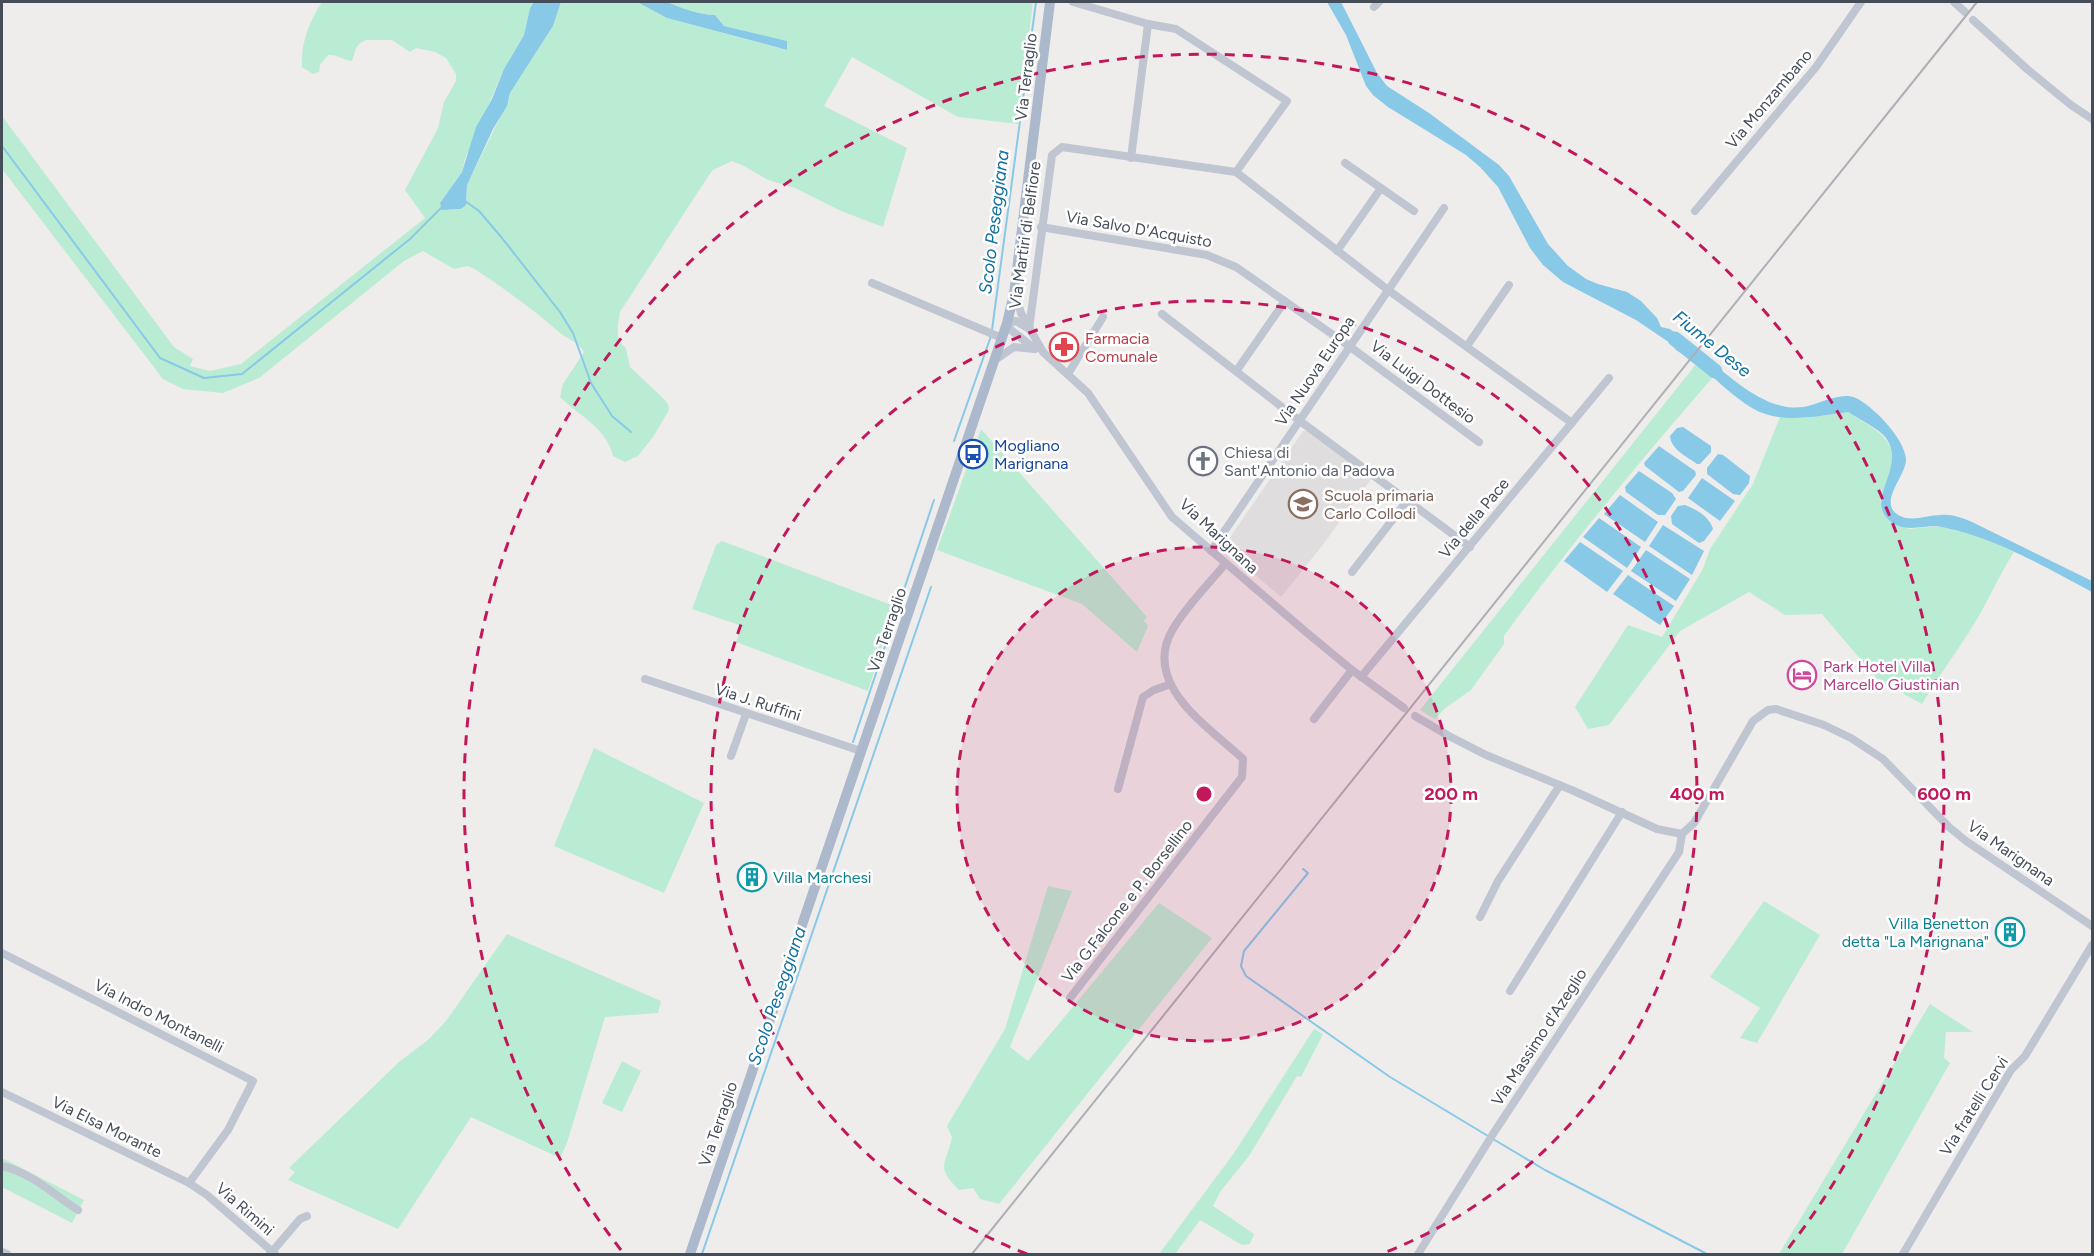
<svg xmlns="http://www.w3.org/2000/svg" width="2094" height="1256" font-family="Figtree,sans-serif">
<rect width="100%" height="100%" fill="#efecec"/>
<path fill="#e0ddde" d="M1303 431H1309L1372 478 1322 546 1281 597 1225 549 1224 546Z"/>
<g fill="#baecd4">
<path d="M322 2H534L530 8 524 35 504 69 465 159 462 172 440 203 449 210 461 209 467 198V185L509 99 510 93 553 26 561 2H637L667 18 786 50 787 41 724 26 715 15C704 15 675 7 665 2H1033L1018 124 958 117 852 57 824 106 907 148 883 227 841 211 795 188 768 180 744 166 732 161 713 170 709 175 620 312C618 325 614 340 626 348L630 367 663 398 668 404 669 410 653 437 638 456 625 462 613 456C606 427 580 417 560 397L563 384 584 352C579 342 567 339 559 332 532 308 503 288 473 268L467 266 454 269 423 251 404 261 259 378 223 393 183 389 163 379 2 169V116L174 347 193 359 190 366 210 371 241 364 425 218 405 190 438 128 444 102 456 81V74L446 58 435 52 416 48 410 52 392 40H366L360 43 356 48 352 61C343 60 337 54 328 55L320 65 319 72 313 74 302 67C300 44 310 20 322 2Z"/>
<path d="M1697 363 1713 377C1640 461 1569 546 1504 636V644L1471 690 1444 709 1435 719 1420 710Z"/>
<path d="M1848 412C1865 424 1893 435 1893 459 1893 470 1884 490 1880 501L1909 529 1938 526 1983 537 2014 552C1999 575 1989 599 1976 621 1959 649 1939 675 1922 704L1878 680 1822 614 1785 615 1749 592 1680 631 1609 725 1588 729 1575 707 1628 625 1662 637 1703 569 1710 549 1753 484 1780 417 1803 418Z"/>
<path d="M981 429 1147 617 1144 621 1148 626 1137 652 1082 604 937 550Z"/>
<path d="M722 541 894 606 868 691 736 642 742 626 692 609 716 545Z"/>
<path d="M594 748 704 803 664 893 554 846Z"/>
<path d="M1048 886 1072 891 1010 1047 1028 1061 1159 903 1212 938 999 1204 980 1199 973 1188 959 1190C934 1166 947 1164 952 1137L947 1126 1005 1029Z"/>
<path d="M1764 901 1820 935 1757 1043 1740 1038 1760 1008 1710 977Z"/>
<path d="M507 934 661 1001 658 1013 605 1017 567 1143 560 1158 471 1117 398 1229 288 1180 295 1172 289 1168 399 1062 428 1040 446 1021Z"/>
<path d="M1930 1004 1973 1032H1946L1944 1058 1950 1063 1842 1254H1779Z"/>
<path d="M1314 1029 1323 1034 1301 1077 1297 1076 1249 1156 1220 1192 1213 1206 1254 1234 1250 1244 1242 1245 1200 1220 1175 1254H1159L1234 1153Z"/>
<path d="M622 1061 641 1071 622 1112 602 1103Z"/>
<path d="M2 1158 84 1200 72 1223 2 1187Z"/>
</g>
<g fill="#88c9e8">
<path d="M534 2H561L553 26 510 93 507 106 493 129 467 185 466 205 461 209 442 210 440 203 462 172 476 127 492 99 504 69 524 35 530 8Z"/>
<path d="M637 2C646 1 659 0 667 2 680 8 701 15 715 15L724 26 787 41V50L667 18Z"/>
<path d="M1327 2H1341L1377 73 1387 86 1429 113 1499 165 1509 176 1548 244 1568 266 1586 279 1598 284 1627 292 1641 301 1657 318 1661 327 1670 329 1693 347 1686 356 1676 350 1673 345 1636 320 1563 282 1543 265 1530 248 1498 187 1480 167 1466 155 1388 107 1373 95 1366 86 1346 35Z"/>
<path d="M1704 356C1731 377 1765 412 1803 407 1819 405 1840 391 1856 398 1873 406 1906 440 1906 460 1906 476 1876 504 1900 516 1913 522 1928 515 1941 515 1952 514 1962 518 1972 522L2092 581V592C2048 569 2003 542 1955 530 1949 529 1943 527 1937 526 1920 526 1903 533 1889 520 1865 498 1907 467 1886 438 1878 428 1860 420 1848 412 1818 416 1780 425 1752 408 1732 396 1715 378 1697 363Z"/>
<path d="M1683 427 1711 446V452L1700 464H1697C1688 457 1671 450 1670 436L1677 428Z"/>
<path d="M1659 446 1695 471 1696 475 1683 491 1679 492 1645 466 1644 463Z"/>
<path d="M1718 454 1723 455 1750 476 1749 483 1740 495 1733 494 1707 474V468Z"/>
<path d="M1639 471 1672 493 1676 499 1665 515H1658L1626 492 1625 487Z"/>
<path d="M1702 478 1735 501 1720 521 1688 498Z"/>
<path d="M1620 495 1658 522 1645 542 1604 514Z"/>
<path d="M1685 505C1697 510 1709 516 1713 529L1704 541 1699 543 1672 524 1671 516 1678 506Z"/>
<path d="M1599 518 1641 547 1627 568 1583 537Z"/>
<path d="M1663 525 1704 551 1692 575 1649 546Z"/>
<path d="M1580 542 1623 571 1607 592 1564 561Z"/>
<path d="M1646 550 1690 579 1676 601 1631 571Z"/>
<path d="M1628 575 1674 606 1660 625 1613 594Z"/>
</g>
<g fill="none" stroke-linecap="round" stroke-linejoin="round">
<g stroke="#88c9e8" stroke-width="2">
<path d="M2 146 160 358 204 378 242 374 410 239 442 207"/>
<path d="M465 201 479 211 502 238 560 312 573 333 591 383 612 416 631 432"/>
<path d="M992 330 1036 2"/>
<path d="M954 441 991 336"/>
<path d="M853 742 934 500"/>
<path d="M1303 869 1308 873 1244 951 1241 966 1246 976 1390 1077 1488 1136"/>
<path d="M1493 1139 1545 1170 1707 1254"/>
<path d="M702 1254 931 587"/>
</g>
<path stroke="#88c9e8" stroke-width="15" d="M1675 339 1715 371"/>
<g stroke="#bfc6d1" stroke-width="8">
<path d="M1073 2 1148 24 1176 29 1287 101 1236 172"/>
<path d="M1954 2 1965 12"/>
<path d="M1374 7 1379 2"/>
<path d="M1973 20 2027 69 2071 105 2092 119"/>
<path d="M1131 158 1148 24"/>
<path d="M1345 163 1414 211"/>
<path d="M1695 211 1816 67 1861 2"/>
<path d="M1041 227 1207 255 1236 267 1349 346 1479 442"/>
<path d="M1337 251 1381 188"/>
<path d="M872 283 1002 338"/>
<path d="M1015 294 1021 313 1043 352 1088 393 1172 517 1306 632 1352 670 1404 708"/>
<path d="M1162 314 1300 421 1470 547"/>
<path d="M1026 327 1016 321 1007 323 1011 330 1035 349"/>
<path d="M1029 329 1052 155 1062 147 1236 172 1388 290 1572 423"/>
<path d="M1467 346 1509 285"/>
<path d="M995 360 1014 347 1034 349"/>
<path d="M1237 370 1285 301"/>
<path d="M1068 374 1103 317"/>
<path d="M1211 551 1444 208"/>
<path d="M1352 572 1407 501"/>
<path d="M1361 677 1609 378"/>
<path d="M645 679 861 751"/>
<path d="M1415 716 1449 736 1486 755 1574 791 1657 829 1682 834 1694 823 1753 721 1768 710 1776 709 1824 725 1851 738 1883 759 1949 827 1966 841 2092 926"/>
<path d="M1314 719 1352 670"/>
<path d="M731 756 746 714"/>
<path d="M1118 789 1143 697 1154 690 1171 684"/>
<path d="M1480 917 1498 881 1560 785"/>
<path d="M2 953 253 1081 228 1130 189 1183"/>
<path d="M1510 991 1622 812"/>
<path d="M1070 998 1242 777 1243 759C1209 727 1140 684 1173 629 1187 605 1208 585 1225 564"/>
<path d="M2 1092 189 1183 207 1195 275 1254"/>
<path d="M2 1166C32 1173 53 1194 78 1210"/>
<path d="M2 1252 7 1254"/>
<path d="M270 1254 300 1219 307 1216"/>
<path d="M1418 1254 1493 1134 1679 852 1682 834"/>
<path d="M1903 1254 2011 1070 2025 1056 2092 945"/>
</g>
<path stroke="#acb8cb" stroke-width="10" d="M690 1254 1007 323 1014 294 1050 2"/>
<path stroke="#aeb0b6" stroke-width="2" d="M972 1254 1977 2"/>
</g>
<circle cx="1204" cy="794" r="247" fill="#c2185b" fill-opacity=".12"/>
<g fill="none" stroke="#c2185b" stroke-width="3" stroke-dasharray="10 8">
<circle cx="1204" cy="794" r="247"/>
<path d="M1027 1254A493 493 0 1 1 1381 1254"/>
<path d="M621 1250A740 740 0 1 1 1787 1250"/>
</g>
<defs>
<g id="pharmacy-ring" transform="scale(1.5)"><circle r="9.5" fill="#fff" stroke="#e0444e" stroke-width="1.5"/><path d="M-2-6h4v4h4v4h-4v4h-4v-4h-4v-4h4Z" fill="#e0444e"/></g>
<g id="bus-ring" transform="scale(1.5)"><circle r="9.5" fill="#fff" stroke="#1a4fb4" stroke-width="1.5"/><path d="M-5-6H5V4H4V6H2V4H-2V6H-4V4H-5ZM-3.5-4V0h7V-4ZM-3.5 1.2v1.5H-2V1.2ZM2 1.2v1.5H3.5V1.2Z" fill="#1a4fb4"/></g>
<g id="church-ring" transform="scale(1.5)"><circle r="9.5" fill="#fff" stroke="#6b7280" stroke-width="1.5"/><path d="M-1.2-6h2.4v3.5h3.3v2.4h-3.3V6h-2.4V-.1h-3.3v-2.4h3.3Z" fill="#6b7280"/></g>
<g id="school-ring" transform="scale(1.5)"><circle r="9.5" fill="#fff" stroke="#8d6e63" stroke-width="1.5"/><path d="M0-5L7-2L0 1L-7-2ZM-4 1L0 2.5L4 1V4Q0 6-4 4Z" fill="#8d6e63"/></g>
<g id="hotel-ring" transform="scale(1.5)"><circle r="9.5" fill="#fff" stroke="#d1479c" stroke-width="1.5"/><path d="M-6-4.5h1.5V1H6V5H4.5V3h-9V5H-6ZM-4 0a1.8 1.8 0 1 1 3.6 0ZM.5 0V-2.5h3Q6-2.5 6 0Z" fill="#d1479c"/></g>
<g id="building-ring" transform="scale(1.5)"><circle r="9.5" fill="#fff" stroke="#0f9aa8" stroke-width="1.5"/><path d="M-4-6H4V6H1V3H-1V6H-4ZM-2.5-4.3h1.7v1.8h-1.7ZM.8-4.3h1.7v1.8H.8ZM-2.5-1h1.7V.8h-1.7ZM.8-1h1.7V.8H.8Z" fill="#0f9aa8"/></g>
</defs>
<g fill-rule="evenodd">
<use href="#pharmacy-ring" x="1064" y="347"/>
<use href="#bus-ring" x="973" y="454"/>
<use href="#church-ring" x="1203" y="461"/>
<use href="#school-ring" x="1303" y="504"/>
<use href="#hotel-ring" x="1802" y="675"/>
<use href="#building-ring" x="752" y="877"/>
<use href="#building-ring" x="2010" y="932"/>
</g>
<g text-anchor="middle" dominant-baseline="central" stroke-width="5" stroke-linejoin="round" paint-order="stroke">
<g font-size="16" fill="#454d59" stroke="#fff">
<text transform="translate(1026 77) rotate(-83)">Via Terraglio</text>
<text transform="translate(1769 99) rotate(-50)">Via Monzambano</text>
<text transform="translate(1139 229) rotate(10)">Via Salvo D'Acquisto</text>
<text transform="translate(1025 235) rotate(-82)">Via Martiri di Belfiore</text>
<text transform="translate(1315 371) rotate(-56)">Via Nuova Europa</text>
<text transform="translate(1423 382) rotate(37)">Via Luigi Dottesio</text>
<text transform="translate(1474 518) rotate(-50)">Via della Pace</text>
<text transform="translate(1219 536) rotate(43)">Via Marignana</text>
<text transform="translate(887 630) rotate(-71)">Via Terraglio</text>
<text transform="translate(758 702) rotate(18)">Via J. Ruffini</text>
<text transform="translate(2011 853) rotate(35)">Via Marignana</text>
<text transform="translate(1127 901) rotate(-52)">Via G.Falcone e P. Borsellino</text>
<text transform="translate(159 1016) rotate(27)">Via Indro Montanelli</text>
<text transform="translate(1539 1037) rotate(-57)">Via Massimo d'Azeglio</text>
<text transform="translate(1974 1106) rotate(-58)">Via fratelli Cervi</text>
<text transform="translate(718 1124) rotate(-71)">Via Terraglio</text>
<text transform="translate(107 1127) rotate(26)">Via Elsa Morante</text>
<text transform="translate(245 1209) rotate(41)">Via Rimini</text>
</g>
<g font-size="16" fill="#be3a42" stroke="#fff" text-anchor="start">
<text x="1085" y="338">Farmacia<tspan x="1085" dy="18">Comunale</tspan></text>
</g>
<g font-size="16" fill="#164399" stroke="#fff" text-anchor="start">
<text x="994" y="445">Mogliano<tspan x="994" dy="18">Marignana</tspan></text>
</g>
<g font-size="16" fill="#5b616d" stroke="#fff" text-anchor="start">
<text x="1224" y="452">Chiesa di<tspan x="1224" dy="18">Sant'Antonio da Padova</tspan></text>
</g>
<g font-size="16" fill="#785e54" stroke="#fff" text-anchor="start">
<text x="1324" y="495">Scuola primaria<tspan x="1324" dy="18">Carlo Collodi</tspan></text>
</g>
<g font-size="16" fill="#b23c85" stroke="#fff" text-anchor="start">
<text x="1823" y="666">Park Hotel Villa<tspan x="1823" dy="18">Marcello Giustinian</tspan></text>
</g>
<g font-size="16" fill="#0d838f" stroke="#fff" text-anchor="start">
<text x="773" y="877">Villa Marchesi</text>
<text x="1989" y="923" text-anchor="end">Villa Benetton<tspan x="1989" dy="18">detta "La Marignana"</tspan></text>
</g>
<g font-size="18" font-style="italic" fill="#1071a1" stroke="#fff">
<text transform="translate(994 222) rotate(-83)">Scolo Peseggiana</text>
<text transform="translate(1712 344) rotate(39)">Fiume Dese</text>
<text transform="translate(777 996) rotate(-71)">Scolo Peseggiana</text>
</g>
</g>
<circle cx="1204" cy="794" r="9" fill="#c2185b" stroke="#fff" stroke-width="3"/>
<g font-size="18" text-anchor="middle" font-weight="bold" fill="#c2185b" stroke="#fff" stroke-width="5" stroke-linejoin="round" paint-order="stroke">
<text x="1451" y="800">200 m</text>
<text x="1697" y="800">400 m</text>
<text x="1944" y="800">600 m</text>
</g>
<rect width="2094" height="1256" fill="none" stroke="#454d59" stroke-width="6"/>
</svg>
